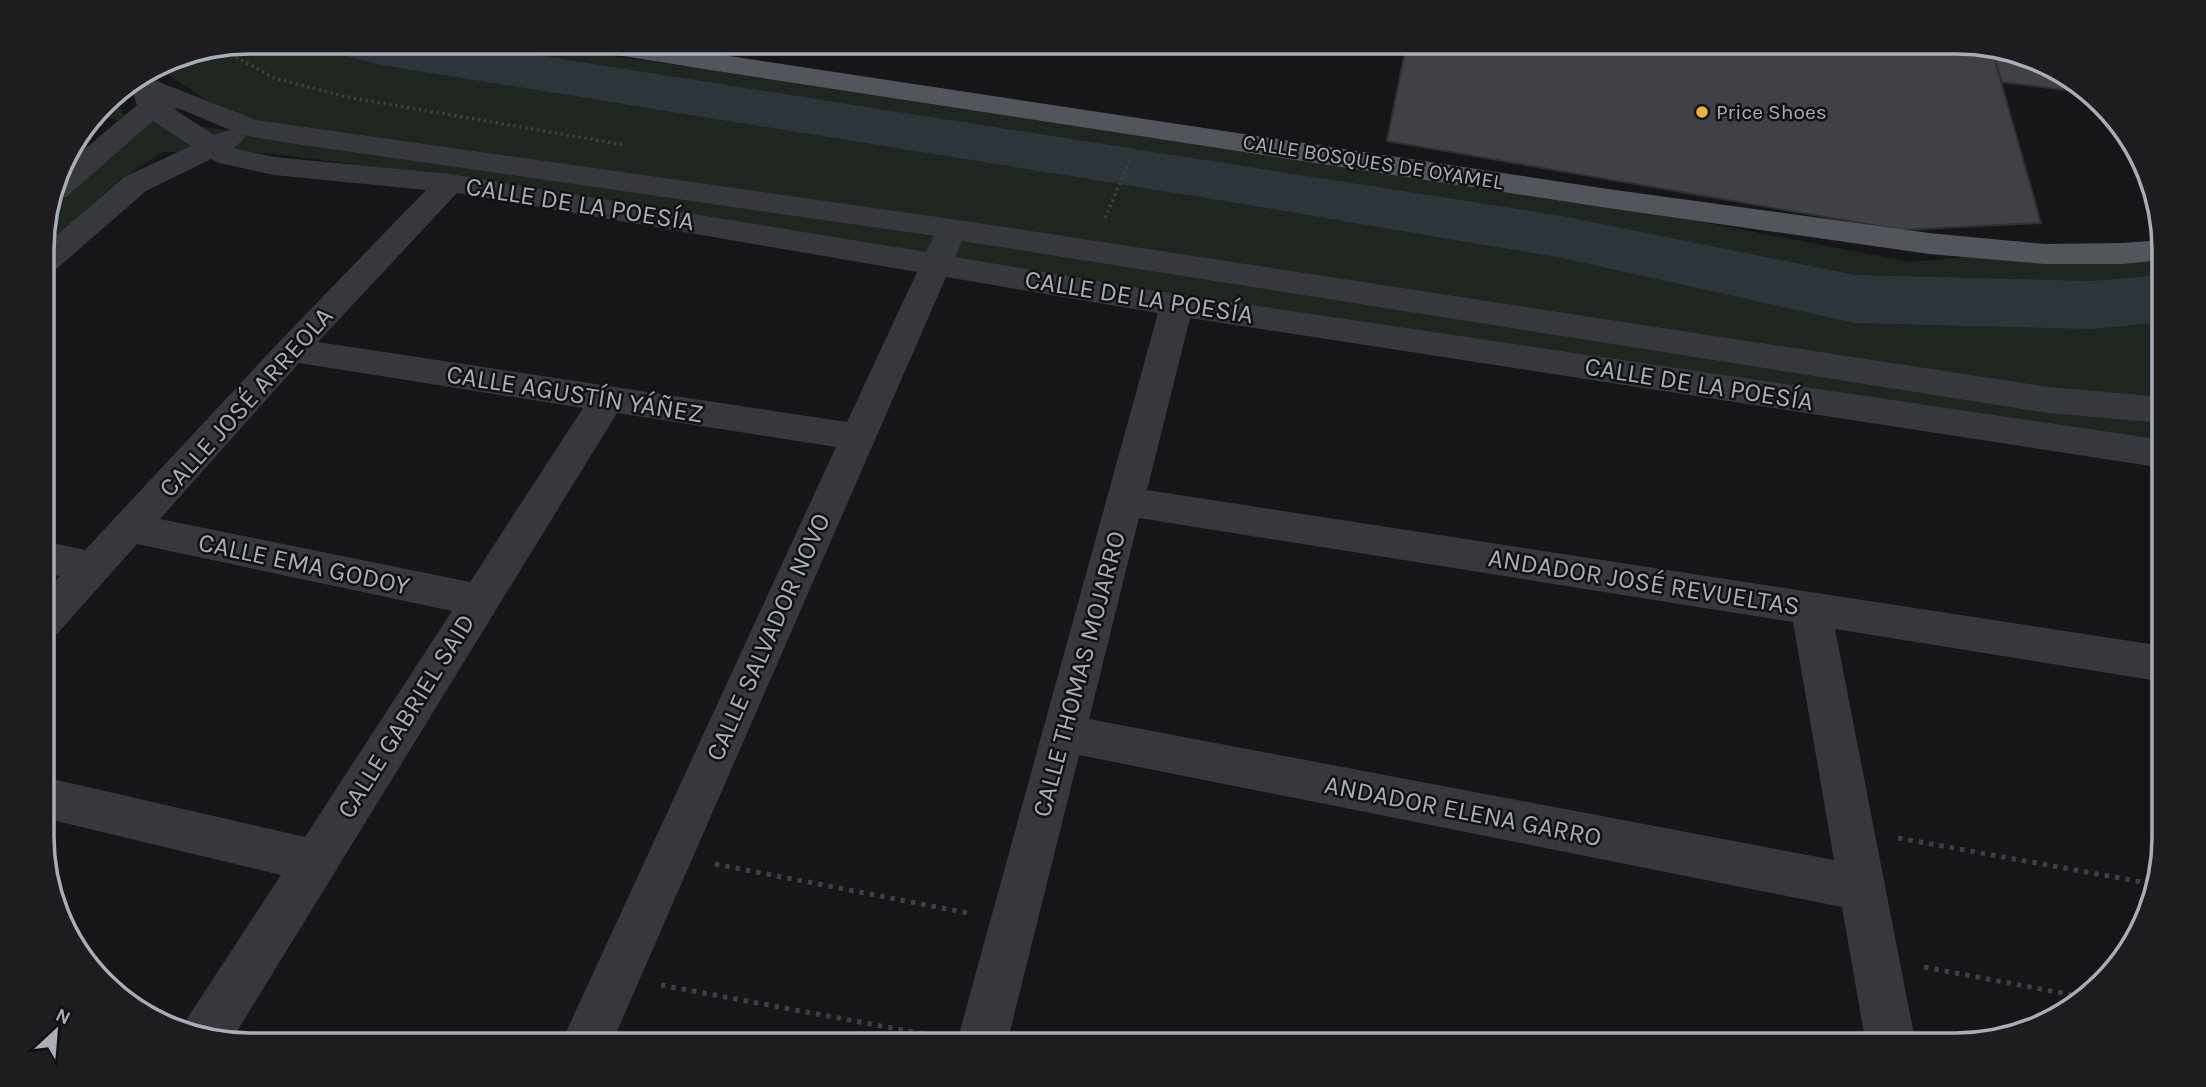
<svg xmlns="http://www.w3.org/2000/svg" width="2206" height="1087" font-family="Karla,sans-serif">
<rect width="100%" height="100%" fill="#161618"/>
<g fill="#1e261f">
<path d="M250 42H513L1486 180 1909 262 2162 241 2163 400 1931 382 250 128 156 67 171 58Z"/>
<path d="M116 92 123 115 139 118 156 107 203 127 2086 409 2163 413V441L1242 304 474 180 266 153 163 152 118 181 43 248 42 236 55 191 134 124 96 115Z"/>
</g>
<g fill="none" stroke-linecap="round" stroke-linejoin="round">
<path fill="#2c353c" fill-rule="evenodd" d="M331 42H453L1562 216 1855 275 2093 281 2162 275 2163 322 2093 329 1855 323 1562 258 1225 201 382 65 339 54Z"/>
</g>
<g fill="#404145" stroke="#303034" stroke-width="2">
<path d="M1407 42H1956L1992 50 2041 223 1901 230 1387 141Z"/>
<path d="M1992 50 2048 63 2081 92 2002 82Z"/>
</g>
<g fill="none" stroke-linecap="round" stroke-linejoin="round">
<g stroke="#3d3f44" stroke-width="3.5" stroke-dasharray="2.5 3.5" stroke-linecap="butt">
<path d="M220 48 274 78 347 97 625 145"/>
<path d="M1105 218 1131 158"/>
</g>
<g stroke="#3d3f44" stroke-width="5" stroke-dasharray="4.5 6" stroke-linecap="butt">
<path d="M1898 838 2153 884"/>
<path d="M715 864 968 913"/>
<path d="M1924 967 2083 997"/>
<path d="M661 985 935 1036"/>
</g>
<path fill="#37383d" fill-rule="evenodd" d="M144 76 256 120 952 219 2048 387 2163 397V423L2048 413 962 241 955 257 1177 294 2163 440V468L1190 318 1147 490 2163 646 2164 682 1835 629 1916 1045H1866L1842 907 1079 755 1008 1039 1010 1045H956L1158 313 946 277 611 1045H560L836 447 617 413 231 1041 183 1029 188 1017 281 875 44 818V777L305 837 452 611 137 544 57 634 43 639V594L60 576 43 573V541L85 550 279 342 426 190 274 175 219 163 211 159 146 191 54 271 43 274V247L124 177 191 146 153 121 66 197 53 199 60 170 137 105 130 84ZM178 108 230 130 214 135 174 109ZM243 135 282 142 934 236 926 252 450 174 274 157 234 148 245 138ZM457 193 917 272 847 422 318 342ZM299 363 583 408 470 582 160 519ZM1139 518 1793 622 1834 860 1089 719Z"/>
<path fill="#53555c" fill-rule="evenodd" d="M573 42H637L1608 189 1929 233 2045 244 2123 243 2162 240V260L2123 264H2045L1929 254 1608 208 704 69 586 50 577 48Z"/>
</g>
<circle fill="#f2b134" stroke="#111113" stroke-width="2.5" cx="1702" cy="112" r="7"/>
<g text-anchor="middle" dominant-baseline="central" stroke-width="5" stroke-linejoin="round" paint-order="stroke">
<g font-size="21" fill="#a8adb8" stroke="#111113" text-anchor="start">
<text x="1716" y="112">Price Shoes</text>
</g>
<g font-size="21" fill="#a8adb8" stroke="#111113">
<text transform="translate(1373 162) rotate(9)">CALLE BOSQUES DE OYAMEL</text>
</g>
<g font-size="26" fill="#a8adb8" stroke="#111113">
<text transform="translate(580 204) rotate(9)">CALLE DE LA POESÍA</text>
<text transform="translate(1139 297) rotate(9)">CALLE DE LA POESÍA</text>
<text transform="translate(1699 384) rotate(9)">CALLE DE LA POESÍA</text>
<text transform="translate(575 394) rotate(9)">CALLE AGUSTÍN YÁÑEZ</text>
<text transform="translate(246 402) rotate(-48)">CALLE JOSÉ ARREOLA</text>
<text transform="translate(304 564) rotate(12)">CALLE EMA GODOY</text>
<text transform="translate(1644 582) rotate(9)">ANDADOR JOSÉ REVUELTAS</text>
<text transform="translate(768 637) rotate(-66)">CALLE SALVADOR NOVO</text>
<text transform="translate(1079 674) rotate(-75)">CALLE THOMAS MOJARRO</text>
<text transform="translate(406 716) rotate(-58)">CALLE GABRIEL SAID</text>
<text transform="translate(1463 811) rotate(11)">ANDADOR ELENA GARRO</text>
</g>
</g>
<path d="M0 0H2206V1087H0ZM250 54H1956A196 196 0 0 1 2152 250V837A196 196 0 0 1 1956 1033H250A196 196 0 0 1 54 837V250A196 196 0 0 1 250 54Z" fill="#1d1d20" fill-rule="evenodd"/>
<path fill="none" stroke="#a8adb8" stroke-width="3.5" d="M250 54H1956A196 196 0 0 1 2152 250V837A196 196 0 0 1 1956 1033H250A196 196 0 0 1 54 837V250A196 196 0 0 1 250 54Z"/>
<g transform="translate(56 1031) rotate(26)" stroke="#111113" stroke-width="5" paint-order="stroke">
<path d="M0-5L12 26L0 18L-12 26Z" fill="#a8adb8"/>
<text y="-10" font-size="19" font-weight="bold" text-anchor="middle" fill="#a8adb8">N</text>
</g>
</svg>
